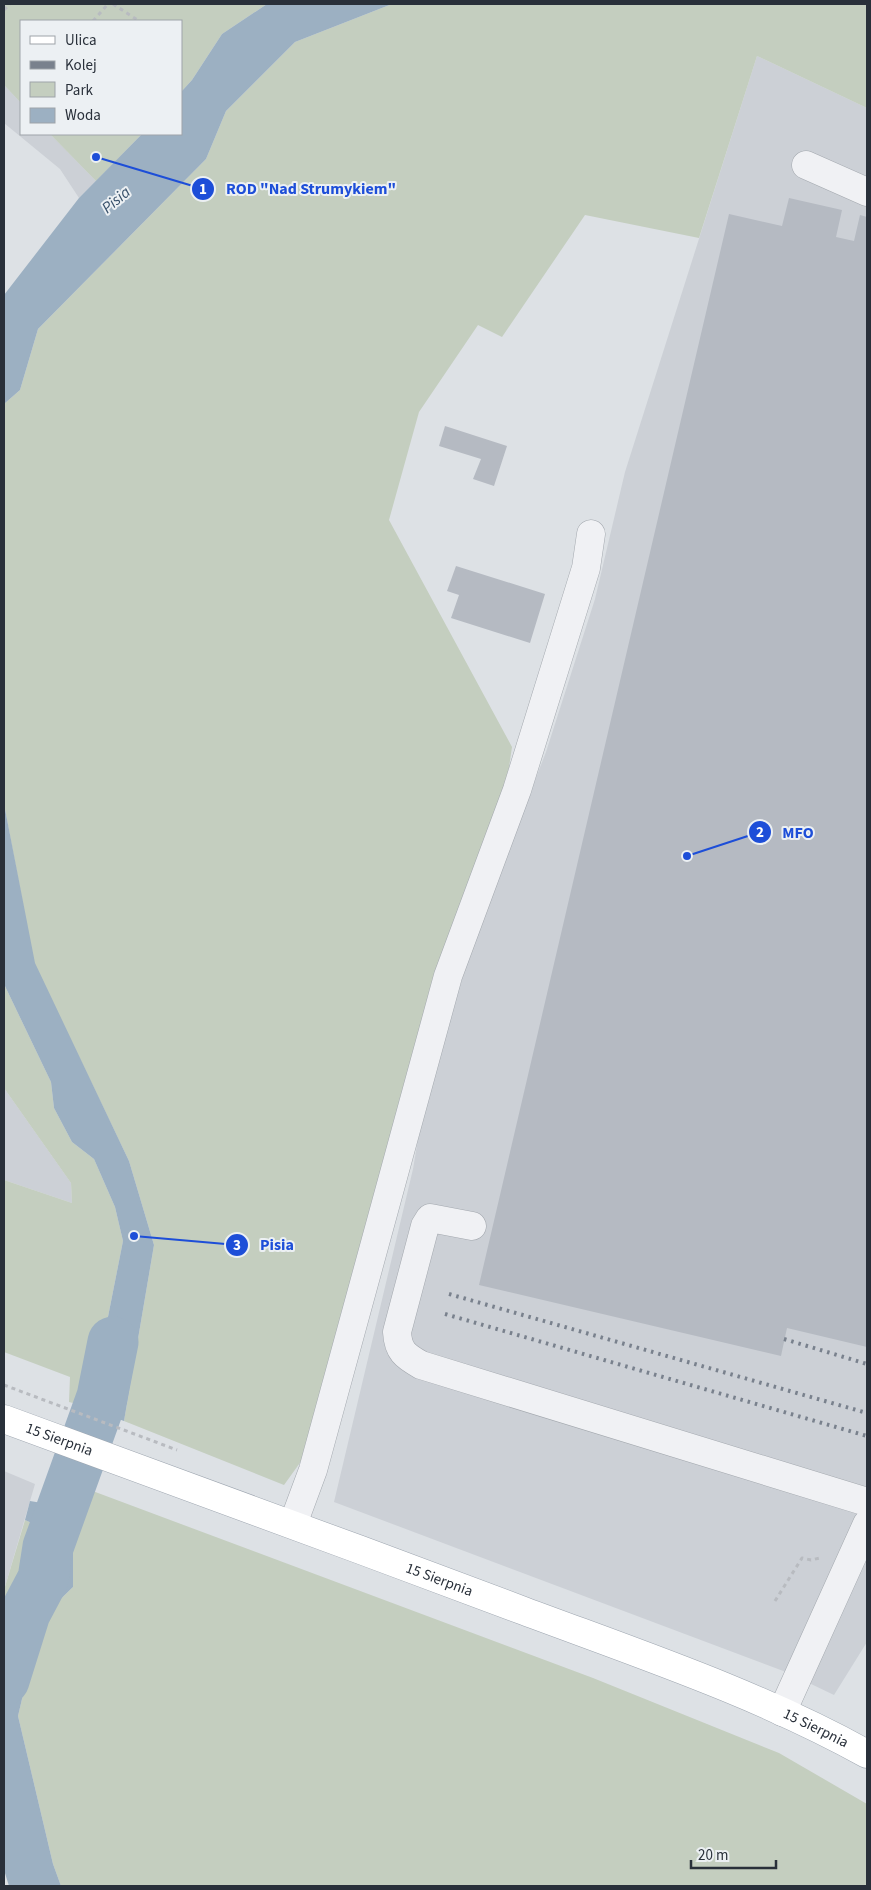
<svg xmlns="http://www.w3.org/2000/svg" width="871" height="1890" font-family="'Source Sans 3',sans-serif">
<rect width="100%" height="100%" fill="#dde1e5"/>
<g fill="#ccd0d6">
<path d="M757 56 867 108V1642L834 1695 786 1672 334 1502 413 1169 427 1086 487 903 546 752 595 599 625 472Z"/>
<path d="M4 85 21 103V134H50L96 181 79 198 60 169 4 123Z"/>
<path d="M4 1088 71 1183 72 1203 4 1180Z"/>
<path d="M4 1471 35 1484 4 1590Z"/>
</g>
<g fill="#c4cebf">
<path d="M4 4H267L222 34 192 80 181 92V21H21V103L4 85Z"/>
<path d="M392 4H867V108L757 56 699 238 585 215 502 337 478 325 419 412 389 520 512 747 507 781 302 1460 284 1485 124 1421 154 1245 129 1161 34 963 4 804V404L20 390 38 329 206 159 226 111 295 42Z"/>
<path d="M50 134H142L96 181Z"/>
<path d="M4 984 51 1082 54 1108 72 1142 94 1159 115 1207 123 1241 106 1327 77 1404 69 1402 70 1377 4 1352V1180L72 1203 71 1183 4 1088Z"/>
<path d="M90 1490 593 1678 779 1753 867 1804V1886H61L53 1864 18 1716 41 1618 73 1587V1538Z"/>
<path d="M25 1520 34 1524 4 1625V1590Z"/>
</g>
<g fill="#9cb0c2">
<path d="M267 4H392L295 42 226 111 206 159 38 329 20 390 4 404V295L79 198 142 134H181V92L192 80 222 34Z"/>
<path d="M4 804 35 963 129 1161 154 1245 124 1421 77 1404 106 1327 123 1241 115 1207 94 1159 72 1142 54 1108 51 1082 4 984Z"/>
<path d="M51 1475 90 1490 73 1538V1587L41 1618 18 1716 53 1864 61 1886H9L4 1870V1625L34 1524 25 1520 30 1501 42 1503Z"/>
</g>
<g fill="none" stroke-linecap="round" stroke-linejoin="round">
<path stroke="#9cb0c2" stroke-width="51" d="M4 1680 25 1613 43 1579 48 1547 102 1397 113 1342"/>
</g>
<g fill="#b5bac2">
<path d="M789 198 842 210 836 237 854 241 860 215 867 217V1347L787 1328 781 1356 479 1285 729 214 782 226Z"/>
<path d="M445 426 507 446 494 486 473 479 481 459 439 446Z"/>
<path d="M456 566 545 594 530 643 451 618 459 595 447 591Z"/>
</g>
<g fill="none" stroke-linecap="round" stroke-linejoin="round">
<g stroke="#a3a8ae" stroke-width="29">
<g id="minor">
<path d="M806 165 867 192"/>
<path d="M472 1226 430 1218 425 1226 397 1332C398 1351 405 1356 421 1365L867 1502"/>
<path d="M293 1524 313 1470 448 976 517 790 586 568 591 534"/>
<path d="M782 1712 867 1524"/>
</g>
</g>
<g stroke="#9ea6b0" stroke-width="29">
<g id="major">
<path id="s1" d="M4 1419C177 1482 351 1546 524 1611 639 1654 759 1694 867 1754"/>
</g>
</g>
<g stroke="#b8bbc0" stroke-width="3" stroke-dasharray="4 4" stroke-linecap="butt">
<path d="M113 4 139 21"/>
<path d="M4 10 10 4"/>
<path d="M93 21 108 4"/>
<path d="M4 1385 177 1450"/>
<path d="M775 1601 802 1558 811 1560 820 1558"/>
</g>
<use href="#minor" stroke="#f0f1f4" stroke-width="28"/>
<use href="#major" stroke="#fff" stroke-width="28"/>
<g stroke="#79818d" stroke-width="4" stroke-dasharray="2.5 5" stroke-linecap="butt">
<path d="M449 1294 867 1413"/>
<path d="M445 1314 867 1436"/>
<path d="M784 1339 867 1364"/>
</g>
</g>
<g text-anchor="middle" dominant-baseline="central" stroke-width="4" stroke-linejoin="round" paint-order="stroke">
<g font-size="15" fill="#29303a" stroke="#ecf0f3">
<text stroke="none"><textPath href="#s1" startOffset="59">15 Sierpnia</textPath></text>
<text stroke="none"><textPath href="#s1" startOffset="464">15 Sierpnia</textPath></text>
<text stroke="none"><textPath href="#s1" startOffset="869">15 Sierpnia</textPath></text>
</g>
<g font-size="16" font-style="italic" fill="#37506a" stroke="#ecf0f3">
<text transform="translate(116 200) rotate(-40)">Pisia</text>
</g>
</g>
<path fill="none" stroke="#1d4ed8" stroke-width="2" d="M96 157L203 189M687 856L760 832M134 1236L237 1245"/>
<g fill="#1d4ed8" stroke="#ecf0f3" stroke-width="2">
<circle cx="96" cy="157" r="5"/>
<circle cx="687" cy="856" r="5"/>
<circle cx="134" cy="1236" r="5"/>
<circle cx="203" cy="189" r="12"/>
<circle cx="760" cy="832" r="12"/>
<circle cx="237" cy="1245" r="12"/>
</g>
<g font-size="15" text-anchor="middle" font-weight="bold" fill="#fff">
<text x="203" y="194">1</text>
<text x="760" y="837">2</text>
<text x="237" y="1250">3</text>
</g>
<g font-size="16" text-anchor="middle" font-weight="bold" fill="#1d4ed8" stroke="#ecf0f3" stroke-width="4" stroke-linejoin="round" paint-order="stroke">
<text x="311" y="194">ROD "Nad Strumykiem"</text>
<text x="798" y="838">MFO</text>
<text x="277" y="1250">Pisia</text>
</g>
<rect width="871" height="1890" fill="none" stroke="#29303a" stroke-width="10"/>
<rect x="20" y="20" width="162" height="115" fill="#ecf0f3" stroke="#9ea3a9"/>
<rect x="30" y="36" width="25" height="8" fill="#ffffff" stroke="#9ea3a9"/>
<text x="65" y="45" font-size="15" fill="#29303a">Ulica</text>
<rect x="30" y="61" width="25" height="8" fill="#79818d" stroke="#9ea3a9"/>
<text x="65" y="70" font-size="15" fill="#29303a">Kolej</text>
<rect x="30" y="82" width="25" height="15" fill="#c4cebf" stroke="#9ea3a9"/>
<text x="65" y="95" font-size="15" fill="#29303a">Park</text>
<rect x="30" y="108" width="25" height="15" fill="#9cb0c2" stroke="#9ea3a9"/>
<text x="65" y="120" font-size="15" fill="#29303a">Woda</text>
<path d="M691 1860v8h85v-8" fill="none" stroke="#29303a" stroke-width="2.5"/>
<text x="698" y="1860" font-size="15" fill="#29303a" stroke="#ecf0f3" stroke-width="4" paint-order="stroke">20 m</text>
</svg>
